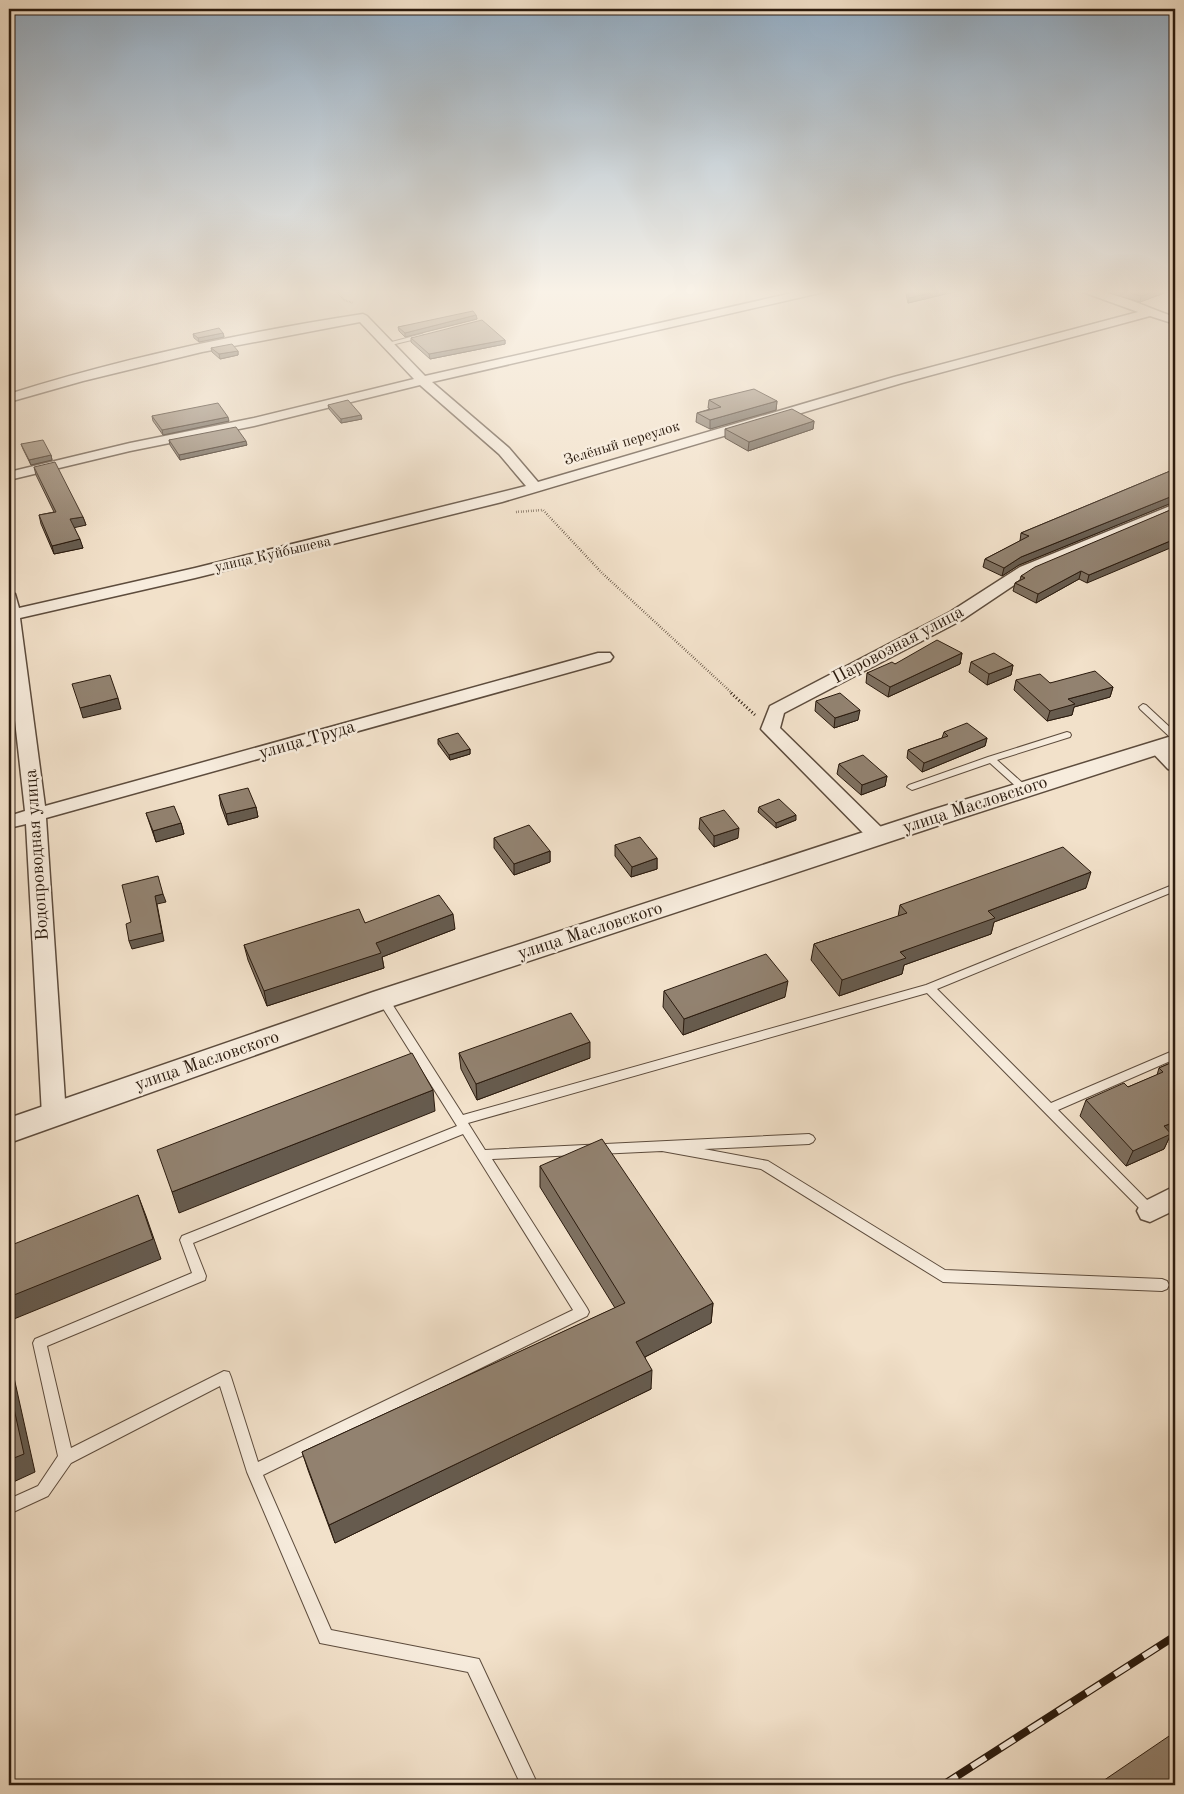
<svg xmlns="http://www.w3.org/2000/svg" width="1184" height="1794" font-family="'Old Standard TT',serif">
<rect width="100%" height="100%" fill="#f2e1ca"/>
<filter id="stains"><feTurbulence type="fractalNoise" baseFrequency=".004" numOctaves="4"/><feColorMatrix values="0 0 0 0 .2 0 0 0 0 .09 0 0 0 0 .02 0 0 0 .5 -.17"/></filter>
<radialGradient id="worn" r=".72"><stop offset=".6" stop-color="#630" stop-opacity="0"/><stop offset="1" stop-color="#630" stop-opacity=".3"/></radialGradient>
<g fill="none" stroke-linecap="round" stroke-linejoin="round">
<path stroke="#7a6a58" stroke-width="4.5" d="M9 289H58"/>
<g stroke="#5d4c3d" stroke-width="2">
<g id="service">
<path d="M422 334 425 336 424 337 387 346 384 344Z"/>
<path d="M1143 704 1146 705 1175 732V740L1172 739 1140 709 1139 707Z"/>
<path d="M1067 732 1070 733 1071 735 1070 737 997 760 1027 787 1029 789 1027 791H1021L990 763 915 789 912 790 907 787 909 785 988 757Z"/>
<path d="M1175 884V891L937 989 1051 1103 1175 1050V1059L1058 1110 1154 1207 1156 1211 1154 1215 1150 1216 1146 1215 927 993 468 1123 485 1150 809 1134 813 1136 815 1139 813 1142 809 1144 704 1149 768 1161 945 1270 1162 1279 1167 1281 1169 1285 1167 1289 1162 1291 943 1282 761 1169 662 1151 492 1159 587 1308 589 1312 587 1316 263 1475 331 1630 479 1659 538 1785H521L468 1672 320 1643 247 1472 220 1386 71 1463 48 1496 9 1514V1499L38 1486 58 1456 33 1343 35 1339 192 1273 180 1240 182 1236 457 1126 379 1002 378 999 379 996H387L463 1115 926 985ZM463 1134 573 1310 258 1462 231 1377 229 1372 224 1371 71 1448 47 1346 205 1280 206 1276 193 1243Z"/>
</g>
</g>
<g stroke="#5d4c3d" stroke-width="3">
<g id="minor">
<path d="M810 289H830L824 292 432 382 509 448 538 482 894 377 1138 312 1080 291 1079 289C1111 289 1145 307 1175 317V324L1150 316 902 383 502 502 195 578 20 618 45 806 598 653H610L613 657 610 661 46 818 66 1115 63 1122 54 1125 45 1122 42 1115 26 824 9 828V816L25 811 9 666V592L15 594 19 608 195 568 526 486 499 454 420 385 254 426 130 451 9 480V472L130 443 254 418 414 379 360 322 202 352 83 381 9 402V394C122 358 246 332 363 314L367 316 425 376Z"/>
<path d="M1175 504V513L1032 573 962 620 784 713 780 728 885 831 888 836 885 841 878 843 871 841 761 729 770 706 950 612 1020 567Z"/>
<path d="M1157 742 1164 744 1175 755V771L1168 769 1148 748 1150 744Z"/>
<path d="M1175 1186V1210L1150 1222 1141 1219 1137 1211 1141 1203Z"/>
</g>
</g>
<g stroke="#5d4c3d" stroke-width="3">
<path id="tertiary" d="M1175 735V749L943 824 393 1006 9 1143V1118L373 992 925 812Z"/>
</g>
<path stroke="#2b1b0e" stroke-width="2" stroke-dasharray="0.5 1" stroke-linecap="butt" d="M335 289 344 300 353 303"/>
<path stroke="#2b1b0e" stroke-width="2.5" stroke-dasharray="0.5 2" stroke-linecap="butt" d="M516 512 543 510 602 573 733 694"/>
<path stroke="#2b1b0e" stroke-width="3" stroke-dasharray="1 2.5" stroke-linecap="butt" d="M731 693 755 715"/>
<use href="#service" fill="#f7ecdd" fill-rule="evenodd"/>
<use href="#minor" fill="#f7ecdd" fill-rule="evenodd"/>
<use href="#tertiary" fill="#f7ecdd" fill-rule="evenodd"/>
<g stroke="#2b1b0e" stroke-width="8">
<path id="rail" d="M943 1785 1175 1636"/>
</g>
<use href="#rail" stroke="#f7ecdd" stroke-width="5.5" stroke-dasharray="17" stroke-linecap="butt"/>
</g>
<g fill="#7e7060" stroke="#2b1b0e">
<path d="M905 289H966L908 303Z"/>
<path d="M1095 289H1175L1140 302Z"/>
<path d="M476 315 477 319 405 337 399 331 398 327Z"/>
<path d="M223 333 224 337 199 342 194 338 193 334Z"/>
<path d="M411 338 505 340V344L430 359 411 342Z"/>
<path d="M211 348 238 351V355L220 359 212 352Z"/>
<path d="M709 400 777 401 776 410 710 429 696 422 697 413 710 409 708 408Z"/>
<path d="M328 405 362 419 341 423 329 409Z"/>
<path d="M152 416 229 421 163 435 153 421Z"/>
<path d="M814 421 813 429 748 451 725 438V429Z"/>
<path d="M169 440 247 445 180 460 170 445Z"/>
<path d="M21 444 51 455 52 460 31 465 23 449Z"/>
<path d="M34 467 83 517 86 525 74 527 83 548 54 554 41 524 39 515 54 512 36 475Z"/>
<path d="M1175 469V503L1174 502 1019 565 1002 576 983 567 985 559 1020 541 1021 533Z"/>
<path d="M1175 508 1087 583 1079 579 1036 603 1013 591 1015 583 1020 580 1021 576Z"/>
<path d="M962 653 960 664 888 697 866 683 867 673 895 664Z"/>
<path d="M971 662 1013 665 1011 675 987 685 969 672Z"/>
<path d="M1016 680 1050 683 1113 687 1110 697 1074 707 1072 715 1047 721 1014 690Z"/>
<path d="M816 701 858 720 834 728 815 711Z"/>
<path d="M944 732 987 738 985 746 922 772 907 758 908 750 942 738Z"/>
<path d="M438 739 470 749V754L450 760 438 744Z"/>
<path d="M839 764 887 776 885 786 861 795 837 774Z"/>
<path d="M219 795 256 807 258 817 228 825 221 806Z"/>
<path d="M759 807 796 820 776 828 758 812Z"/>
<path d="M146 813 181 823 184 834 156 842Z"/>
<path d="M700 818 738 838 714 847 699 829Z"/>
<path d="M494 838 550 851V862L514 875 494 848Z"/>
<path d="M615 845 657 858V869L631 877 615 856Z"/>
<path d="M1086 888 994 922 991 934 904 965 902 974 839 996 811 960 814 944 898 917 900 905Z"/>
<path d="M365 923 455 929 382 957 384 968 267 1006 248 960 244 945Z"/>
<path d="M664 991 785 997 683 1035 663 1007Z"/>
<path d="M459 1053 590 1058 477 1100 461 1069Z"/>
<path d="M1175 1061 1170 1136 1164 1149 1126 1166 1080 1116 1086 1100 1128 1087 1157 1075 1159 1068Z"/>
<path d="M540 1166 713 1303 711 1323 645 1357 651 1389 335 1543 308 1470 302 1452 615 1308 540 1187Z"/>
</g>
<g fill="#665b4e" stroke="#2b1b0e">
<path d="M945 289H966L908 303 909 298Z"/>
<path d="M1162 289H1175L1140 302 1141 296Z"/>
<path d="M476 315 477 319 405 337V333Z"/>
<path d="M223 333 224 337 199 342 198 338Z"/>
<path d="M505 340V344L430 359 429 354Z"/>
<path d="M238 351V355L220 359 219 354Z"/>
<path d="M777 401 776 410 710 429V420Z"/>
<path d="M361 415 362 419 341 423V419Z"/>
<path d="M228 417 229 421 163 435 162 430Z"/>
<path d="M814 421 813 429 748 451 749 442Z"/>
<path d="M246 441 247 445 180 460 179 455Z"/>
<path d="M51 455 52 460 31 465 29 460Z"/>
<path d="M1175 495 1174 502 1019 565 1002 576 1004 568 1021 557Z"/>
<path d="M83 517 86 525 73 528 70 519Z"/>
<path d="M80 539 83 548 54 554 52 546Z"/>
<path d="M1175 539V546L1087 583 1089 575Z"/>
<path d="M1081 571 1079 579 1036 603 1038 594Z"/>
<path d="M962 653 960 664 888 697 890 687Z"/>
<path d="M1013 665 1011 675 987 685 989 674Z"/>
<path d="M1113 687 1110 697 1074 707 1072 715 1047 721 1050 711 1068 699Z"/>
<path d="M118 698 121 709 83 718 80 708Z"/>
<path d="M860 710 858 720 834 728 835 718Z"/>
<path d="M987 738 985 746 922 772 924 763Z"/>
<path d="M470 749V754L450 760 449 755Z"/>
<path d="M887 776 885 786 861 795 862 785Z"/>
<path d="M256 807 258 817 228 825 226 814Z"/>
<path d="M796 815V820L776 828V823Z"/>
<path d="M181 823 184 834 156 842 153 831Z"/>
<path d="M739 828 738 838 714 847V836Z"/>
<path d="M550 851V862L514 875V864Z"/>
<path d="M657 858V869L631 877 632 867Z"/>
<path d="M1091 872 1086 888 994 922 991 934 904 965 902 974 839 996 842 980 988 911Z"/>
<path d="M163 894 166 902 157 904 164 941 132 949 129 941 155 896Z"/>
<path d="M453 914 455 929 382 957 384 968 267 1006 264 991 376 943Z"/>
<path d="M788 981 785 997 683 1035 684 1019Z"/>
<path d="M590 1042V1058L477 1100 476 1084Z"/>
<path d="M433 1090 435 1111 179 1213 172 1192Z"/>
<path d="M1175 1122V1134L1170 1136 1164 1149 1126 1166 1133 1151 1164 1126Z"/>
<path d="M138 1195 146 1216 161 1259 9 1321V1297Z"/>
<path d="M713 1303 711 1323 635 1362 636 1342Z"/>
<path d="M9 1355 35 1472 9 1484Z"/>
<path d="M652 1370 651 1389 335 1543 329 1525Z"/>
<path d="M9 1722 14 1753 9 1756Z"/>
</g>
<g fill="#928270" stroke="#2b1b0e">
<path d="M907 289H945L909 298Z"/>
<path d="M1115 289H1162L1141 296Z"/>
<path d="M473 311 476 315 405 333 398 327Z"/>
<path d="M482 320 505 340 429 354 411 338Z"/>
<path d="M219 328 223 333 198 338 193 334Z"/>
<path d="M232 344 238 351 219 354 211 348Z"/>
<path d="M754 389 777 401 710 420 697 413 721 407 709 400Z"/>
<path d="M348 400 361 415 341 419 328 405Z"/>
<path d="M218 403 228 417 162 430 152 416Z"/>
<path d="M792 409 814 421 749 442 725 429Z"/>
<path d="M236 427 246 441 179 455 169 440Z"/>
<path d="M43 440 51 455 29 460 21 444Z"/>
<path d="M55 462 83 517 70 519 80 539 52 546 39 515 56 512 34 467Z"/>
<path d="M1175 469V495L1021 557 1004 568 985 559 1029 536 1021 533Z"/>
<path d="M1175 508V539L1089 575 1081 571 1038 594 1015 583 1025 578 1021 576 1035 567Z"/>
<path d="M937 640 962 653 890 687 867 673 892 662 895 664Z"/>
<path d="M994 653 1013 665 989 674 971 662Z"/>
<path d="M1095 671 1113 687 1068 699 1075 704 1050 711 1016 680 1040 674 1050 683Z"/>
<path d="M110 675 118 698 80 708 72 684Z"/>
<path d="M840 693 860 710 835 718 816 701Z"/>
<path d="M967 723 987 738 924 763 908 750 948 736 944 732Z"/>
<path d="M458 733 470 749 449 755 438 739Z"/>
<path d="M863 755 887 776 862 785 839 764Z"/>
<path d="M248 788 256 807 226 814 219 795Z"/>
<path d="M779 799 796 815 776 823 759 807Z"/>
<path d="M174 806 181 823 153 831 146 813Z"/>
<path d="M724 810 739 828 714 836 700 818Z"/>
<path d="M529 825 550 851 514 864 494 838Z"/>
<path d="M640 837 657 858 632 867 615 845Z"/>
<path d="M1063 847 1091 872 988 911 995 918 900 952 906 958 842 980 814 944 907 913 900 905Z"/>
<path d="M158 876 163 894 155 896 162 933 129 941 126 924 131 922 122 885Z"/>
<path d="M439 895 453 914 376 943 381 953 264 991 244 945 359 909 365 923Z"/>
<path d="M766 954 788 981 684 1019 664 991Z"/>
<path d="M571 1013 590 1042 476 1084 459 1053Z"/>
<path d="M412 1053 433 1090 172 1192 157 1150Z"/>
<path d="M1175 1061V1122L1164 1126 1171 1134 1133 1151 1086 1100 1124 1083 1128 1087 1163 1072 1159 1068Z"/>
<path d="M602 1139 713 1303 636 1342 652 1370 329 1525 302 1452 625 1303 540 1166Z"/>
<path d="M138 1195 153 1239 9 1297V1246Z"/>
<path d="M9 1386 24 1454 9 1460Z"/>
<path d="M1175 1732V1785H1097Z"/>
</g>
<linearGradient id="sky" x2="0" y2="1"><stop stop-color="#91abc2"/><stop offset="0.54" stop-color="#f9f2e7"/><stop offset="1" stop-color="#f9f2e7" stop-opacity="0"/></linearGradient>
<rect width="1184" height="540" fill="url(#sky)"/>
<g text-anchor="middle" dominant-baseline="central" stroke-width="5" stroke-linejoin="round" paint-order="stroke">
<g font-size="15" fill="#2b1b0e" stroke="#f7ecdd">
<text transform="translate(622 444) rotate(-17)">Зелёный переулок</text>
<text transform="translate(273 555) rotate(-13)">улица Куйбышева</text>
</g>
<g font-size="18" fill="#2b1b0e" stroke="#f7ecdd">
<text transform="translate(898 645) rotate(-28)">Паровозная улица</text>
<text transform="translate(307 740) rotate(-16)">улица Труда</text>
<text transform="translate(975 805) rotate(-18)">улица Масловского</text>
<text transform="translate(37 855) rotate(-94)">Водопроводная улица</text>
<text transform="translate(590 931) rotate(-18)">улица Масловского</text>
<text transform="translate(207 1061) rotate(-19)">улица Масловского</text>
</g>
</g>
<rect width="1184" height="1794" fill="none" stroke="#f2e1ca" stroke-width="30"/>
<rect x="10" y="10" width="1164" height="1774" fill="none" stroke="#2b1b0e" stroke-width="2.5"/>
<rect x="15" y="15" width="1154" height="1764" fill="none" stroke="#2b1b0e"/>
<rect width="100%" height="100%" filter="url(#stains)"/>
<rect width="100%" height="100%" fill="url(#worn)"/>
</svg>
